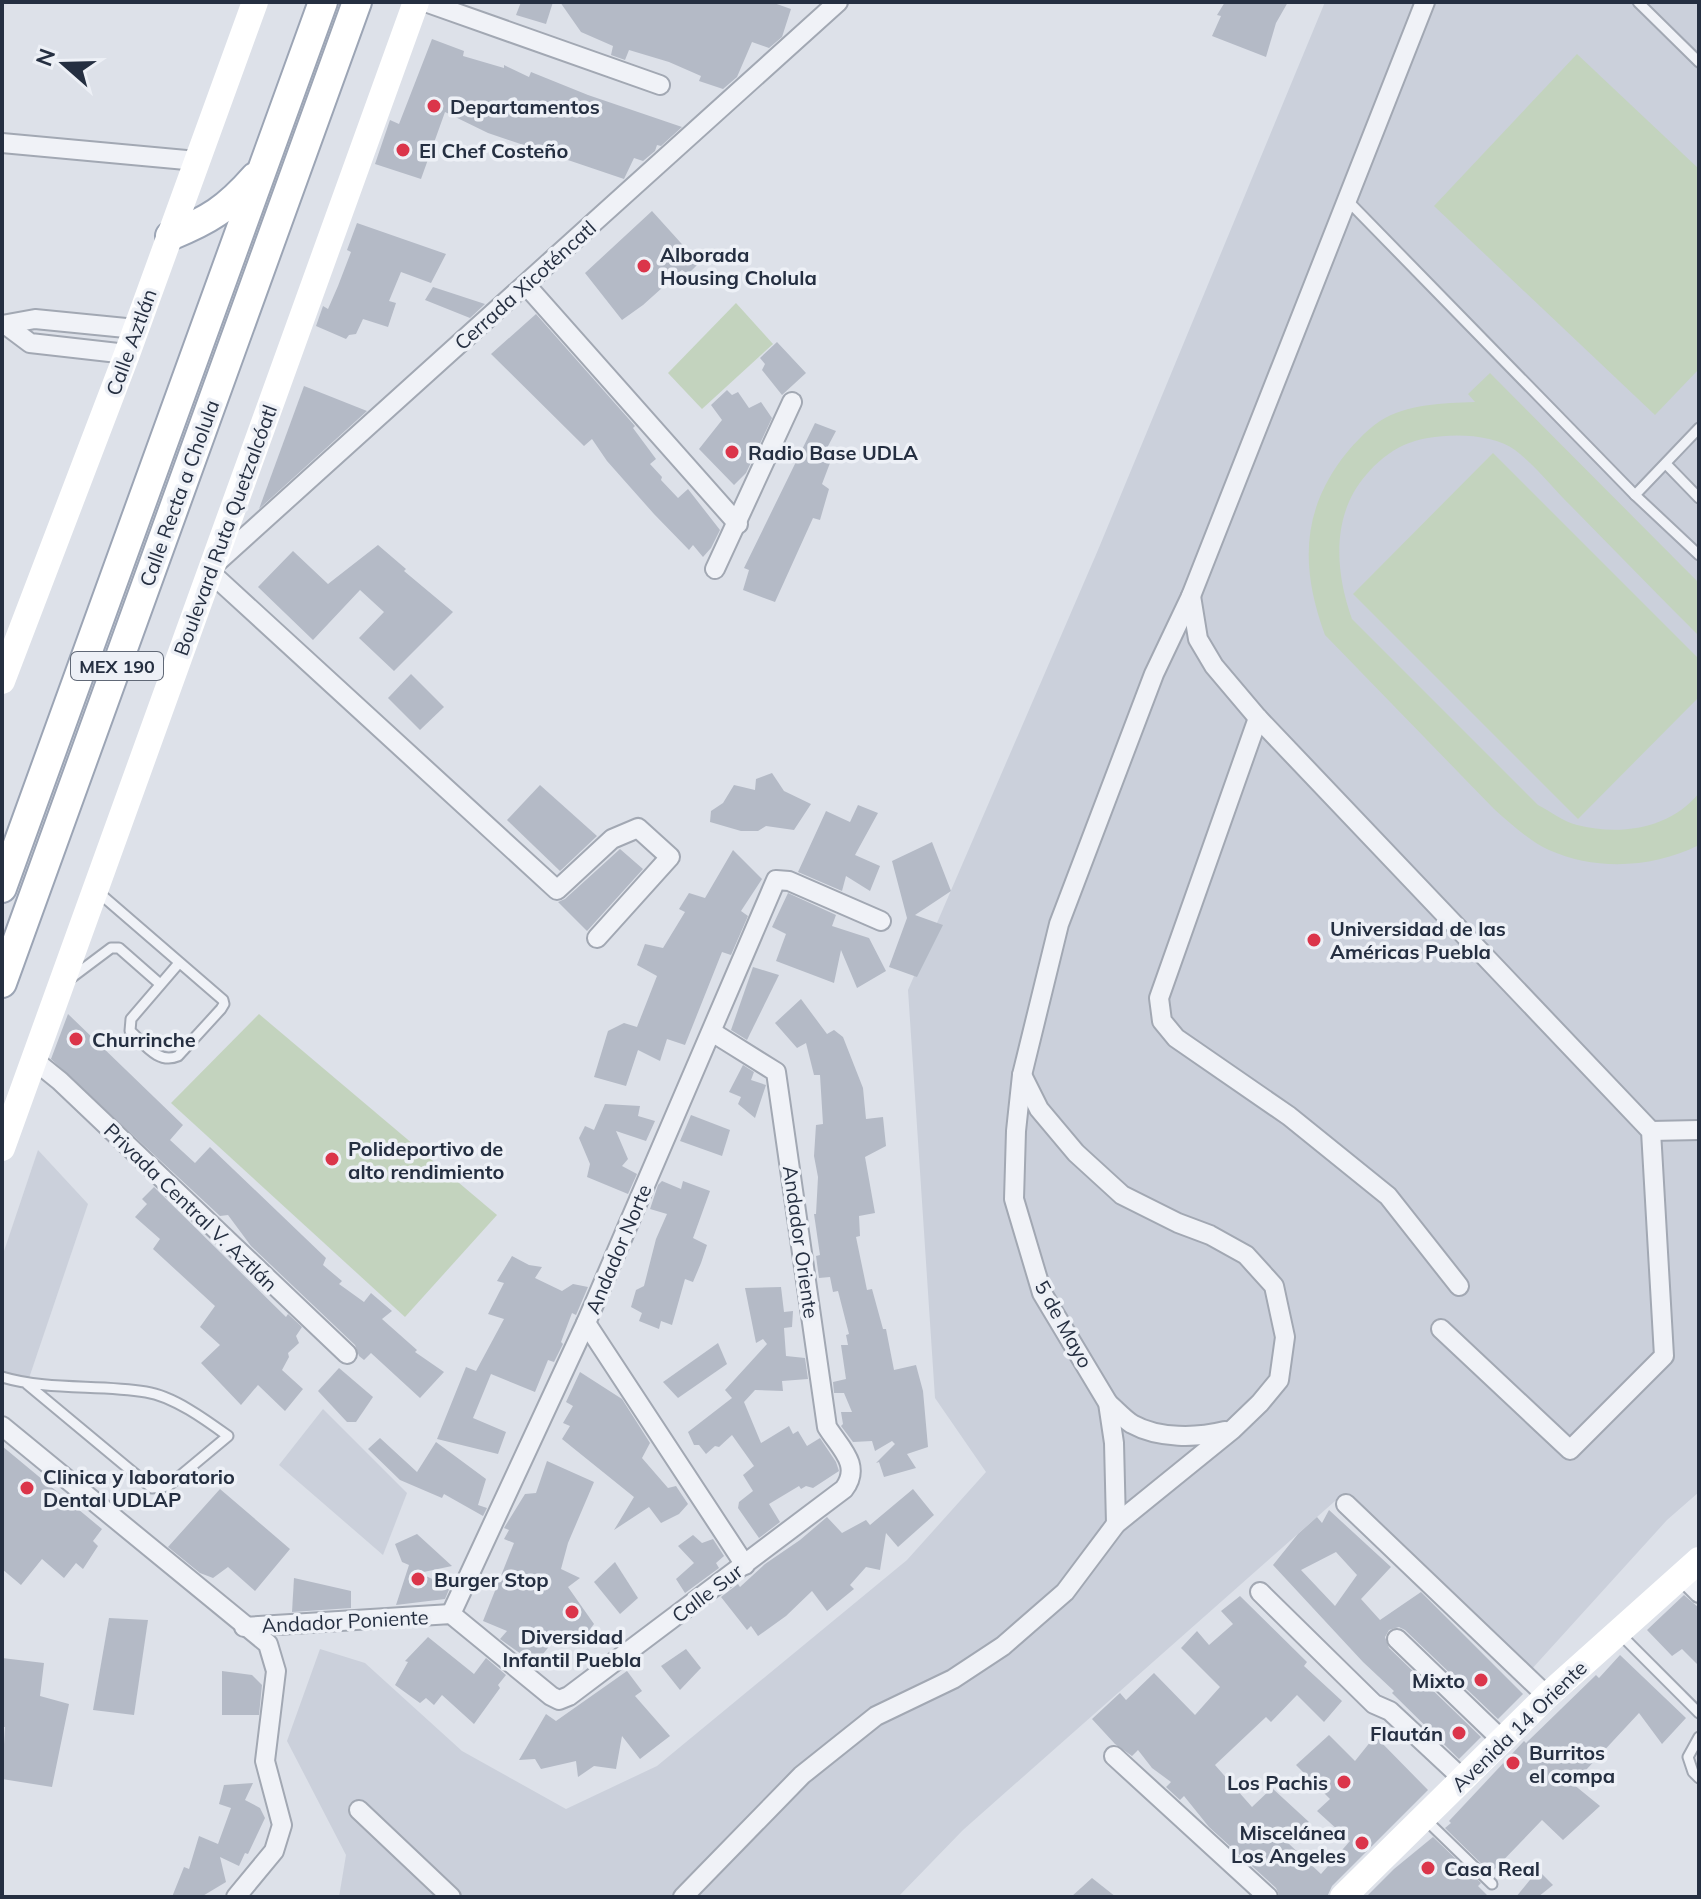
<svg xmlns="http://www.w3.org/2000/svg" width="1701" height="1899" font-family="Mulish,sans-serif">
<rect width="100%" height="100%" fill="#dde1e9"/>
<g fill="#cbd0db">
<path d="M1325 2H1699V1492L1667 1520 1530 1671 1343 1494 963 1830 898 1897H339L346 1855 287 1741 320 1649 365 1663 462 1751 566 1809 657 1766 907 1560 986 1472 935 1398 908 990 1098 550Z"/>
<path d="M38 1150 88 1204 27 1384 2 1376V1257Z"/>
<path d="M323 1409 407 1493 383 1555 279 1465Z"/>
</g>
<g fill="#c3d3be">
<path d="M1577 54 1699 169V369L1655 415 1434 206Z"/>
<path d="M736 303 773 344 702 409 668 373Z"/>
<path d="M1490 373 1699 583V636C1656 593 1614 550 1571 506 1553 488 1536 466 1515 450 1490 431 1432 432 1404 445 1389 452 1377 462 1366 475 1331 515 1335 572 1352 619L1538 805C1550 811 1564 822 1577 825 1620 836 1670 829 1699 793V845C1653 868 1596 871 1549 850 1528 840 1511 824 1494 809L1325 635C1302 572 1300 516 1341 460 1351 447 1365 431 1380 421 1407 404 1443 403 1475 402L1468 394Z"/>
<path d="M1493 453 1699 659V697L1578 819 1353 594Z"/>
<path d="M259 1014 497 1215 405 1317 171 1103Z"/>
</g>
<g fill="#b4bac6" fill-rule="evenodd">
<path d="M521 2H553L546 24 516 15Z"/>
<path d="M560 2H771L791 9 782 37 769 48 752 42 737 77 723 89 699 81 701 76 669 62 629 50 625 60 611 55 613 46 581 32Z"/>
<path d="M1225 2H1288L1276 23 1266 57 1212 36 1221 16 1217 15Z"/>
<path d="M432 39 464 51 463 56 504 68V65L529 77 531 72 588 95 682 127 661 146 657 145 655 151 643 161 634 158 624 179 488 133 445 112 421 179 375 164 390 120 399 124Z"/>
<path d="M652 211 699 263 688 274 682 270 643 305 622 320 585 273Z"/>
<path d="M357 223 446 254 431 283 401 272 389 301 396 303 388 327 363 319 356 334 349 335 346 339 316 326 323 306 328 309 338 286 351 252 347 250Z"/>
<path d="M433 287 485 304 470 318 425 300Z"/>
<path d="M536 314 635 426 633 428 656 459 650 464 662 477 661 480 678 498 688 489 720 530 711 548 703 557 693 545 689 550 654 514 607 461 592 439 584 446 491 354Z"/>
<path d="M777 342 806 373 782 395 762 370 765 364 760 358Z"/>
<path d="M304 386 367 411 259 509Z"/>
<path d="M727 390 732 395 738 392 749 408 761 402 772 418 746 473 734 485 699 449 722 420 711 405Z"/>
<path d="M815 423 836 431 827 448 843 455 830 463 822 484 829 489 820 520 813 518 775 602 743 590 749 570 744 568Z"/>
<path d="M378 545 406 569 404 571 453 612 394 671 359 638 384 612 360 590 313 640 258 587 293 551 328 584Z"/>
<path d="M411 674 444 707 420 730 388 698Z"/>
<path d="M772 773 784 791 811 804 794 830 766 826 758 831H741L710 822 711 811 723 803 734 785 755 790 756 779Z"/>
<path d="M540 785 597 836 560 871 507 820Z"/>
<path d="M858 805 878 813 855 855 880 866 870 891 846 876 842 891 798 872 826 811 850 822Z"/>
<path d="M932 842 951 891 915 915 943 925 917 977 889 967 907 918 892 861Z"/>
<path d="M620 849 643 869 587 931 558 902 565 899Z"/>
<path d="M733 850 762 879 741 911 748 916 731 955 722 952 685 1045 667 1039 660 1061 638 1050 626 1086 594 1077 608 1031 624 1023 637 1027 657 976 637 965 645 944 663 948 685 912 679 909 689 893 705 898Z"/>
<path d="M788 893 836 915 832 926 869 938 886 971 857 988 841 950 834 983 776 961 786 934 772 927Z"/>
<path d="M753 967 779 975 747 1040 731 1030Z"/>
<path d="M801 999 827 1034 834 1030 843 1037 863 1088 866 1119 883 1117 886 1146 865 1157 875 1213 859 1216 860 1236 856 1237 867 1290 872 1289 883 1329H886L894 1370 916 1365 923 1391 928 1447 907 1454 916 1468 884 1477 879 1462 876 1463 895 1444 892 1441 875 1451 872 1441 853 1442 841 1426 843 1424 841 1412H852L844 1393H834L833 1382 846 1379 841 1345H848L846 1335 849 1334 838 1291 833 1292 830 1277 819 1278 816 1256 820 1255 814 1214H816L818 1177 814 1156 816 1125 823 1124 820 1075H814L806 1043 797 1048 775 1023Z"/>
<path d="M68 1014 183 1125 170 1140 195 1163 210 1147 326 1258 323 1265 342 1281 339 1284 364 1302 371 1293 392 1311 382 1319 417 1350 415 1352 444 1372 420 1398 371 1353 364 1360 359 1356 355 1345 251 1246 228 1215 220 1216 51 1059Z"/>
<path d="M743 1065 754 1072 751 1080 766 1085 755 1118 738 1104 741 1097 729 1092Z"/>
<path d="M605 1104 640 1106 638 1116 655 1121 646 1141 616 1131 628 1159 622 1166 637 1174 628 1194 587 1177 590 1164 579 1138 585 1126 594 1130Z"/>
<path d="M691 1115 730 1130 722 1156 680 1141Z"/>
<path d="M662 1181 681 1189 683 1181 710 1191 693 1238 707 1245 701 1263 693 1282 685 1279 672 1325 661 1321 659 1329 639 1321 642 1313 631 1307 636 1290 644 1286 656 1239 667 1214 650 1209 658 1185Z"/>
<path d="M154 1187 286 1317 288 1314 302 1327 296 1336 299 1343 288 1353 289 1357 282 1370 303 1389 285 1411 258 1385 241 1405 201 1363 220 1345 200 1327 215 1306 153 1249 160 1239 135 1217 147 1204 142 1199Z"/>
<path d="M512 1256 529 1265 542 1267 535 1278 562 1291 573 1284 588 1287 576 1315 572 1313 561 1342 563 1344 554 1362 548 1360 535 1392 491 1374 473 1418 506 1432 498 1454 437 1439 466 1367 476 1371 504 1319 488 1314 504 1283 497 1281Z"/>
<path d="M781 1287 784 1312 793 1311 792 1327 784 1328 786 1356 805 1358 808 1379 782 1381 783 1391 755 1390 744 1402 761 1443 789 1426 793 1434 798 1431 807 1446 820 1438 836 1462 839 1471 813 1488 806 1486 801 1489 799 1486 769 1504 780 1522 759 1538 738 1508 739 1502 753 1491 743 1475 754 1466 732 1435 719 1447 715 1446 706 1454 699 1445H694L688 1432 732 1398 725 1390 767 1344 763 1339 756 1343 745 1288Z"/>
<path d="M718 1343 727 1364 678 1398 663 1382Z"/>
<path d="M339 1368 373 1397 356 1422H347L318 1391Z"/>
<path d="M580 1372 622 1399 650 1443 642 1458 668 1488 676 1486 688 1504 679 1514 661 1523 649 1507 614 1530 634 1497 562 1439 570 1426 563 1423 573 1406 566 1402Z"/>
<path d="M380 1438 417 1472 436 1442 486 1479 478 1505 487 1508 483 1516 444 1494 442 1498 400 1480 368 1449Z"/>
<path d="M2 1446 102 1529 93 1541 98 1546 83 1569 76 1563 64 1578 42 1559 21 1585 2 1569Z"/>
<path d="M547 1461 594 1482 568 1543 561 1569 580 1578 568 1587 594 1624 581 1641 577 1640 571 1645 562 1647 555 1639 535 1664 500 1639 507 1631 483 1621 514 1543 504 1539 509 1530 504 1528 525 1494 536 1493Z"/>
<path d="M220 1489 290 1549 255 1591 228 1567 213 1578 200 1573 168 1547Z"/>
<path d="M913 1489 934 1515 898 1547 886 1533 880 1570 866 1567 850 1585 854 1589 827 1611 812 1591 786 1616 758 1636 751 1626 747 1630 721 1597 738 1584 740 1587 765 1564 800 1540 827 1517 842 1533 866 1520 870 1525Z"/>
<path d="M1329 1510 1391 1567 1361 1599 1380 1620 1421 1592 1523 1694 1498 1719 1405 1630 1399 1627 1389 1630 1385 1637 1389 1648 1481 1737 1459 1759 1392 1693 1394 1691 1363 1662 1273 1565 1298 1534 1317 1517 1322 1523ZM1336 1552 1357 1575 1335 1606 1301 1570Z"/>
<path d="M417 1534 452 1566 419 1573 450 1587 445 1599 396 1605 409 1565 402 1562 395 1544Z"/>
<path d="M693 1535 702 1543 713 1539 724 1556 716 1563 719 1568 685 1593 676 1579 694 1563 678 1546Z"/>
<path d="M615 1562 638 1598 620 1614 594 1582Z"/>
<path d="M294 1578 351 1591V1608L292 1612Z"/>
<path d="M1684 1595 1699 1608V1666L1682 1649 1672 1656 1647 1630Z"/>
<path d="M1240 1596 1307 1662 1304 1666 1342 1701 1324 1722 1297 1695 1271 1722 1266 1717 1215 1765 1252 1807 1272 1788 1309 1822 1288 1843 1321 1874 1350 1841 1317 1811 1330 1799 1296 1765 1329 1735 1355 1761 1375 1736 1428 1790 1332 1886 1327 1897H1280L1276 1888 1209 1827 1184 1796 1180 1800 1166 1787 1171 1782 1152 1768 1138 1750 1132 1756 1115 1744 1092 1719 1120 1693 1126 1700 1154 1673 1195 1715 1220 1687 1181 1648 1197 1631 1209 1645 1233 1624 1221 1611Z"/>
<path d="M109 1618 148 1620 134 1715 93 1710Z"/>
<path d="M428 1637 474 1674 486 1658 506 1675 498 1685 500 1688 474 1724 442 1695 434 1705 426 1698 420 1703 395 1685 408 1662 405 1661Z"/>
<path d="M686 1649 701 1668 680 1690 661 1666Z"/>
<path d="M1620 1655 1686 1718 1662 1744 1639 1713 1573 1784 1600 1806 1563 1840 1542 1820 1491 1873 1445 1828 1451 1823 1449 1821 1524 1741 1526 1743 1596 1675 1599 1678Z"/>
<path d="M2 1658 44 1663 40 1696 69 1704 52 1787 2 1779 5 1727H2Z"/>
<path d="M222 1671 252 1675 262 1685 259 1715H222Z"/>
<path d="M627 1671 642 1691 635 1696 670 1736 640 1759 622 1736 616 1769 594 1766 578 1777 576 1761 541 1769 535 1759 519 1760 546 1714 556 1721Z"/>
<path d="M253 1783 245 1800 260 1808 265 1818 248 1854 245 1853 239 1866 220 1857 226 1882 201 1897H172L184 1867 189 1869 199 1836 218 1844 231 1808 219 1804 224 1785Z"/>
<path d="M1433 1837 1481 1883 1478 1886 1489 1897H1366L1394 1869Z"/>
<path d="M1538 1870 1553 1885 1538 1897H1516Z"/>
<path d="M1092 1878 1116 1897H1071Z"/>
</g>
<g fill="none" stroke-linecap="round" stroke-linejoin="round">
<g stroke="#a2a8b3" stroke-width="13">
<g id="service">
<path d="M1638 2 1699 62"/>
<path d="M1347 200 1635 495 1699 428"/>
<path d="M1666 464 1699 498"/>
<path d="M1635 495 1699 555"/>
<path d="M98 892 223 1000 224 1004 221 1009 178 1056C158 1065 144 1043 130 1031L131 1019 179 963"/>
<path d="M71 978 111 948H119L160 984"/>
<path d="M2 1377C49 1391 98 1384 146 1392 173 1396 206 1420 228 1436L168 1486 152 1488 27 1384"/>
<path d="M1621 1635 1699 1713"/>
<path d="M1699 1737 1688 1757 1693 1772 1699 1778"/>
<path d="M1426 1820 1492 1884"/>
</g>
</g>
<g stroke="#a2a8b3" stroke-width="22">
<g id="minor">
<path d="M425 2 660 85"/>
<path d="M2 143 197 161"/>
<path d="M526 285 738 524"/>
<path d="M2 325 35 319 136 329"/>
<path d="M6 325 30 343 127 354"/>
<path d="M214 565 838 2"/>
<path d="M715 569 792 402"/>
<path d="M210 572 557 890 612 839 638 828 670 857 597 938"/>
<path d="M1191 596 1198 639 1214 666 1258 718 1651 1131 1664 1356 1570 1450 1441 1329"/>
<path d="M1258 718 1159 998 1162 1021 1176 1038 1289 1116 1388 1196 1459 1286"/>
<path d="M34 1060 60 1081 347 1354"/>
<path d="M1651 1131 1699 1130"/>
<path d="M586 1323 745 1565"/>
<path d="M1108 1403C1116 1410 1124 1419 1132 1424 1159 1439 1197 1438 1225 1431"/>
<path d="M2 1426 268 1644 276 1671 265 1761 282 1825 274 1851 236 1897"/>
<path d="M1346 1504 1547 1696"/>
<path d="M1116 1524 1114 1443 1108 1403 1042 1293 1014 1199 1016 1131 1022 1075 1059 924 1154 674 1191 596 1425 2"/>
<path d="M1682 1576 1699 1593"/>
<path d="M1260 1592 1374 1704 1390 1711 1463 1779"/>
<path d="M451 1614 586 1323 776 880 789 881 881 921"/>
<path d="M244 1627 451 1614 551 1696 559 1700 569 1696 844 1489C862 1465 840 1448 827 1427L776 1072 712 1032"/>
<path d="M1397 1639 1503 1741"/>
<path d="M1114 1756 1268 1897"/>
<path d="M359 1810 451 1897"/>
<path d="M683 1897 802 1775 876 1716 953 1679 1003 1646 1065 1592 1116 1524 1232 1430 1260 1403 1279 1380 1285 1337 1274 1286 1246 1255 1210 1235 1178 1223 1122 1195 1076 1153 1039 1109 1022 1075"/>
</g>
</g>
<g stroke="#9ca5b5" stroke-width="32">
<g id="primary">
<path d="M170 236C209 220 227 209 255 177"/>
<path d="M2 888 323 2"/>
<path d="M2 983 357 2"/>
</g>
</g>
<use href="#service" stroke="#f0f2f7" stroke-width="9"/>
<use href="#minor" stroke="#f0f2f7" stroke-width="18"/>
<g stroke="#fff" stroke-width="26">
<path d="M2 681 127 354 255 2"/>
<path d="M2 1148 416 2"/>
<path d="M1343 1897 1547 1696 1699 1560"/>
</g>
<use href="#primary" stroke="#fff" stroke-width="28"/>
</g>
<g fill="#db354a" stroke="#edf0f6" stroke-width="3">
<circle cx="434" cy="106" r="8"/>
<circle cx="403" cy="150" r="8"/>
<circle cx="644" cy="266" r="8"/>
<circle cx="732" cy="452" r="8"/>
<circle cx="1314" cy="940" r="8"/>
<circle cx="76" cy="1039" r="8"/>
<circle cx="332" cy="1159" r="8"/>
<circle cx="27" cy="1488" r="8"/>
<circle cx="418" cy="1579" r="8"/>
<circle cx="572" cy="1612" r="8"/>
<circle cx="1481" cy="1680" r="8"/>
<circle cx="1459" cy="1733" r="8"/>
<circle cx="1513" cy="1763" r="8"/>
<circle cx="1344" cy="1782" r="8"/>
<circle cx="1362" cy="1843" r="8"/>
<circle cx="1428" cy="1868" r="8"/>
</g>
<g text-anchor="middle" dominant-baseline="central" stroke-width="7" stroke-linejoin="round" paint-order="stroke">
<rect fill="#edf0f6" stroke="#616977" stroke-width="2" x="71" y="652" width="92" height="28" rx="6"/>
<g font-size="18" font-weight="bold" fill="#252f41">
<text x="117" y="666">MEX 190</text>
</g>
<g font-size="20" font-weight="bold" fill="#252f41" stroke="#edf0f6" text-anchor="start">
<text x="450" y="106">Departamentos</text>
<text x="419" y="150">El Chef Costeño</text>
<text x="660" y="254">Alborada<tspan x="660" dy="23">Housing Cholula</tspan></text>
<text x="748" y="452">Radio Base UDLA</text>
<text x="1330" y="928">Universidad de las<tspan x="1330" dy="23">Américas Puebla</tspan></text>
<text x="92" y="1039">Churrinche</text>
<text x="348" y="1148">Polideportivo de<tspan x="348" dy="23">alto rendimiento</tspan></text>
<text x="43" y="1476">Clinica y laboratorio<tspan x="43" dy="23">Dental UDLAP</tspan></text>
<text x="434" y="1579">Burger Stop</text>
<text x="572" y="1636" text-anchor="middle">Diversidad<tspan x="572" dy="23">Infantil Puebla</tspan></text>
<text x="1465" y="1680" text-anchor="end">Mixto</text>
<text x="1443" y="1733" text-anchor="end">Flaután</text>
<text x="1529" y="1752">Burritos<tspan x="1529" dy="23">el compa</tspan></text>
<text x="1328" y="1782" text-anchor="end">Los Pachis</text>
<text x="1346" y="1832" text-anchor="end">Miscelánea<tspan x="1346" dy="23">Los Angeles</tspan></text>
<text x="1444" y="1868">Casa Real</text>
</g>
<g font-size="20" fill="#252f41" stroke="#edf0f6">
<text transform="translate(525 285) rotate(-42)">Cerrada Xicoténcatl</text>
<text transform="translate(131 342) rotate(-70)">Calle Aztlán</text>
<text transform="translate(179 493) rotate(-70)">Calle Recta a Cholula</text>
<text transform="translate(225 530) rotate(-70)">Boulevard Ruta Quetzalcóatl</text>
<text transform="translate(191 1207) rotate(44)">Privada Central V. Aztlán</text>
<text transform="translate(801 1242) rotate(82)">Andador Oriente</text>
<text transform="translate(618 1249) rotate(-67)">Andador Norte</text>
<text transform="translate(1064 1324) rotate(61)">5 de Mayo</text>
<text transform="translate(707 1593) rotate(-37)">Calle Sur</text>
<text transform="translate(345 1621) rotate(-3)">Andador Poniente</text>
<text transform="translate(1519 1726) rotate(-44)">Avenida 14 Oriente</text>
</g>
</g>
<rect width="1701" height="1899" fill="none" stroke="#252f41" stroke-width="8"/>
<g transform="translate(64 64) rotate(290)" stroke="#edf0f6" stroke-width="6" paint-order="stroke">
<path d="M0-6L14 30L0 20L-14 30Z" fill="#252f41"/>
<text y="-12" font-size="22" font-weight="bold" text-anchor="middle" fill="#252f41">N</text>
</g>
</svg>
